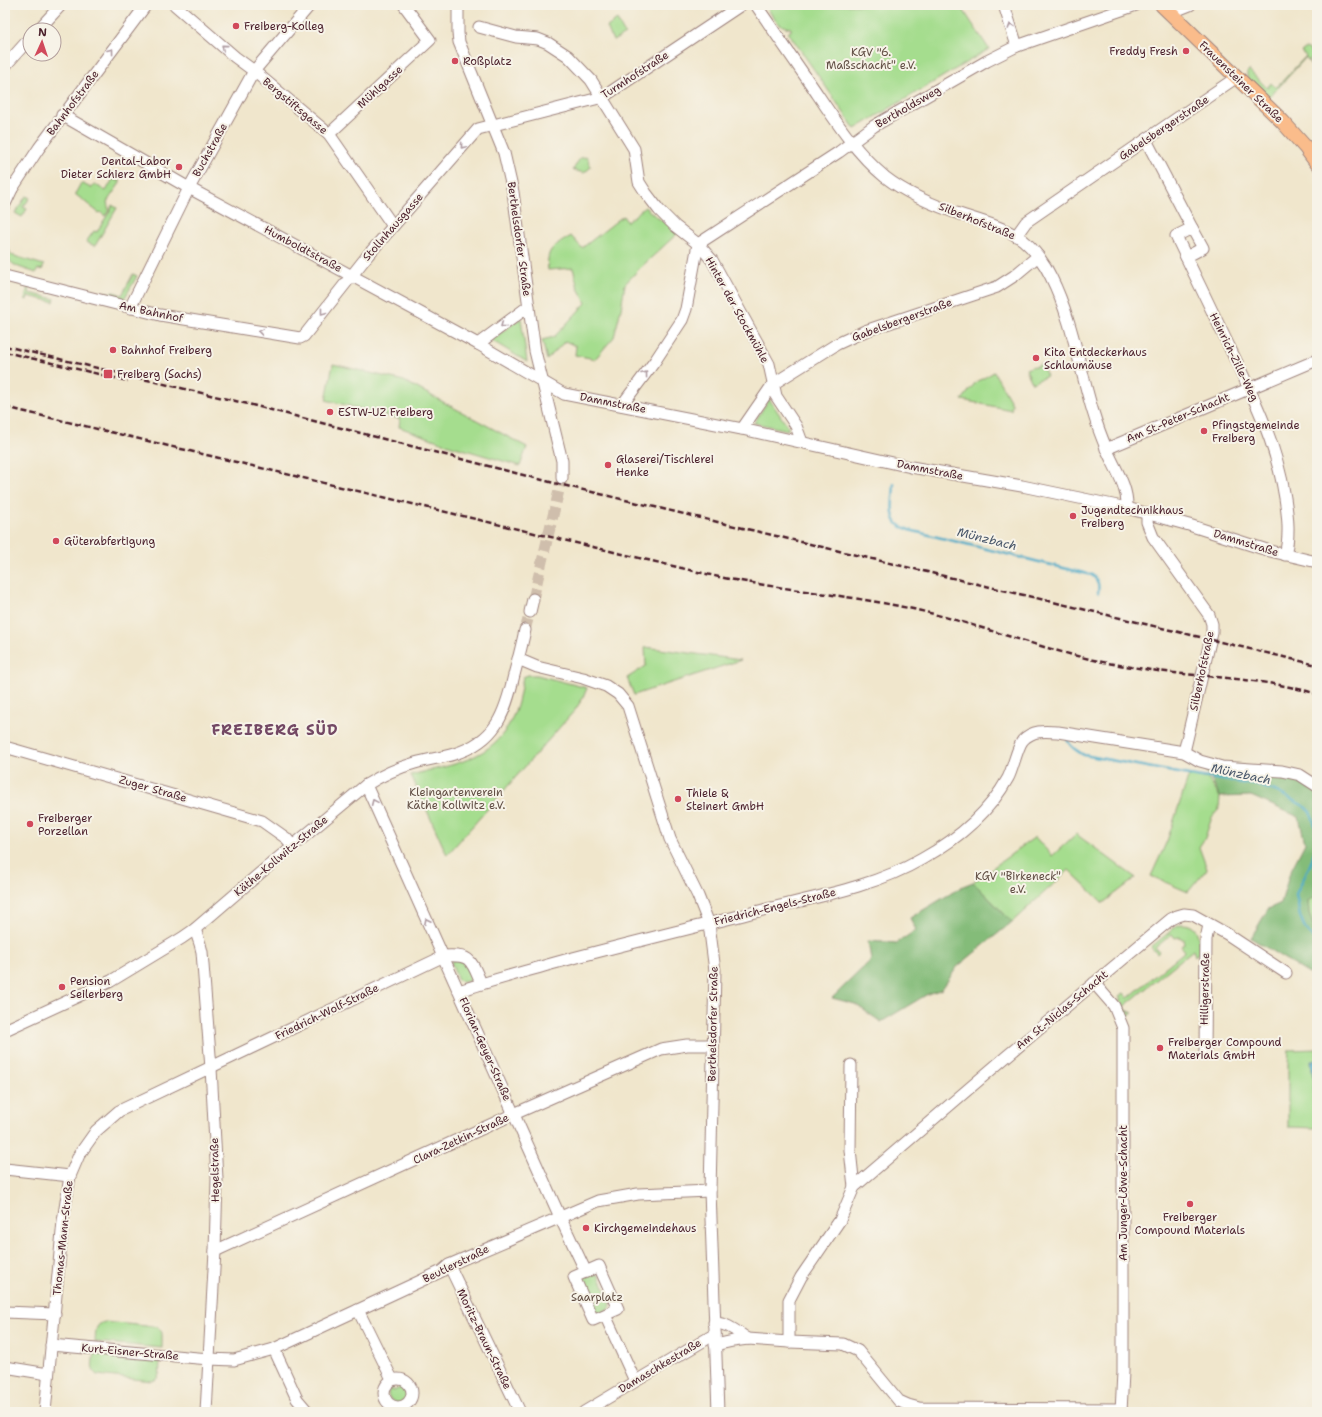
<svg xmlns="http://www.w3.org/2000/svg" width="1322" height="1417" font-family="'Shantell Sans',sans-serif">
<rect width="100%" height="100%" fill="#f7f3e8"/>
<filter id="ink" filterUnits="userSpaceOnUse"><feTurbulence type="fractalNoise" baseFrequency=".025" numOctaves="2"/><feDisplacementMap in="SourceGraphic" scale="8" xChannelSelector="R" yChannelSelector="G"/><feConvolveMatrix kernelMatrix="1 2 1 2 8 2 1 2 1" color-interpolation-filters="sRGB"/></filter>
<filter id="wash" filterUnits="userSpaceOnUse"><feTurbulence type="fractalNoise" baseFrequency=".012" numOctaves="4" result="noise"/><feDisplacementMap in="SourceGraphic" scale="16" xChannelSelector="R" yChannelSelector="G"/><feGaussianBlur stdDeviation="0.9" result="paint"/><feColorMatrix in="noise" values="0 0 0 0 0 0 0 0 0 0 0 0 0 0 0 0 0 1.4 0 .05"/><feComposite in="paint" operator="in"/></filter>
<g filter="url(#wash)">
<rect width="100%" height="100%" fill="#f0e6cc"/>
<g fill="#a5dd8e" stroke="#787e5c">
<path d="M766 5H960L989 49 855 129 788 32 791 31V28C777 27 772 16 766 5Z"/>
<path d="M617 20 625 34 613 41 607 27Z"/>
<path d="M1306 48 1310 50 1314 57 1309 60 1317 73V75L1306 57 1268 99 1247 78V72L1249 70 1267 88 1271 83 1276 88 1306 56 1301 52Z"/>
<path d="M587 157 591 167 584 173 573 170 580 158Z"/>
<path d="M120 178V183L107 202 109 210 105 216 100 212 99 213 75 194 81 183 91 188 94 184 106 191 113 179 118 181Z"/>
<path d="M26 196 30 198 23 207 27 209 22 217 15 213Z"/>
<path d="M112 205 117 208 95 246 86 242 94 231 97 232 98 230 110 211Z"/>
<path d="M645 207 655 216 679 232 639 269 625 284 621 309 614 337 595 359 575 355 576 346 565 341 547 360 542 340 554 337 586 303 578 288 573 268 548 270C546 247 554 247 571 236L582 248 623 216 627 222Z"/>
<path d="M5 243 7 244 11 255 44 265 42 270 38 269 36 273C18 266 5 267 5 243Z"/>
<path d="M133 274 137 276 124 299 104 294 106 291 108 293 114 292 122 295Z"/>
<path d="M28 286H30L29 293 55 299 54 302 28 296 27 300 25 299Z"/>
<path d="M521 318 527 362 491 340Z"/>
<path d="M333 364 404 381 527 447 520 466 452 446 399 427 400 419 326 400Z"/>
<path d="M1041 364 1047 376 1032 383 1026 369 1034 366 1035 367Z"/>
<path d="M994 372 1012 404 1011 410 962 400 975 383Z"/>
<path d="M769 399 788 427V430L754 423Z"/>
<path d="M645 647 741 660 634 695 627 678 646 666Z"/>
<path d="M528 675H537L587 688 583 698 575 710 447 855 411 775C451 765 495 760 513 716 519 704 520 691 523 677Z"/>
<path d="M1189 775 1208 779 1220 797 1219 809 1212 817 1205 838 1199 847 1207 869 1188 892 1151 876 1167 841Z"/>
<path d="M1076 834 1136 878 1103 903 1069 870 1012 922 973 882 1035 837 1052 856Z"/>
<path d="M1317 896V937L1309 913 1308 901Z"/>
<path d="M1182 924C1200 924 1199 940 1199 953L1195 956 1193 950 1122 1008 1133 1013 1125 1017 1120 1008 1123 1005 1119 1000 1121 999 1119 996 1124 993 1128 998 1185 951 1181 946 1184 944 1183 939 1179 937 1175 938 1172 934 1155 948 1159 952 1157 954 1151 947 1178 925Z"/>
<path d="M452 960 467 962 473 978 470 981 463 982 458 980 451 963Z"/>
<path d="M1317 1049V1128L1288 1127V1064L1289 1050Z"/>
<path d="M590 1274 599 1275 611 1303 610 1308 601 1314 594 1313 580 1285 581 1279Z"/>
<path d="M105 1322 157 1327 161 1330 162 1334V1348L95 1342C96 1333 94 1324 105 1322Z"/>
<path d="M94 1353 160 1360C159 1368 162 1379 152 1381L97 1375C90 1370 93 1361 94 1353Z"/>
<path d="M398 1382 404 1383 409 1390C410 1405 390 1408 388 1393L391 1385 393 1391 400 1388Z"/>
</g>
<g fill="#84bc79" stroke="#676e52">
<path d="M1200 761 1282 771 1317 786V896L1308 901 1309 913 1317 937V979L1251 938 1268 909 1281 903 1290 872 1305 843 1299 817 1251 796 1220 797 1209 775Z"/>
<path d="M973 882 1012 922 957 967 942 989 926 995 881 1022 855 1004 832 998 871 960 868 941 897 943 916 930 910 918 963 886Z"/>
</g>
<path fill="#48aac8" stroke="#49647a" d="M1311 1060H1317V1099H1315Z"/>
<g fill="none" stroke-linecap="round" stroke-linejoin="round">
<g stroke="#48aac8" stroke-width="2.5">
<path d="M894 484C894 495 888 519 900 526 903 528 907 528 909 530L1092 575C1099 581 1099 585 1098 593"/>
<path d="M1067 737C1068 746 1077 751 1084 755L1189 775 1256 785 1275 791 1304 806 1310 812 1313 819 1316 829V847L1310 865 1296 894 1300 916 1305 928 1317 944"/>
</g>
</g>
</g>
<g filter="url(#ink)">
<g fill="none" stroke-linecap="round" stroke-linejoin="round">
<g stroke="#cfbeac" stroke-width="11" stroke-dasharray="11 5.5" stroke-linecap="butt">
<path d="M533 599 562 478"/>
<path d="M525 630 530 612"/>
</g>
<g stroke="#9d827c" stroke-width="13">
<g id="minor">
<path d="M175 5 235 57 254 71 329 134 393 226"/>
<path d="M458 5V33L459 42 504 153 513 192 535 351 562 461V478"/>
<path d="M756 5C776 34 796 63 816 92 836 122 857 154 885 177 908 195 938 207 965 216 984 222 1006 228 1023 240 1034 249 1045 264 1051 277 1078 331 1082 394 1107 450 1115 469 1128 486 1127 508"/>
<path d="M1004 5 1017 46"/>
<path d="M1170 13 1190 5"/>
<path d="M479 27 501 33 516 37 538 39 548 43 568 56 591 80 634 149 639 182 646 193 659 210 675 226 698 244 712 260 769 364 776 396 796 426 802 442"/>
<path d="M38 30 61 5"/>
<path d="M5 66 30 38"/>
<path d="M62 115 189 188 478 344 564 394 742 429 911 467 1022 486 1127 508 1189 525 1270 551 1317 562"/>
<path d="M329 134 430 40 404 5"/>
<path d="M1146 140 1192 228 1176 236C1193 271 1209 305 1226 340 1251 392 1276 440 1285 498 1288 517 1290 536 1285 555"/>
<path d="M5 181 12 189"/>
<path d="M5 204 12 189 39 148 146 5"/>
<path d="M1016 236 1026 222 1237 77"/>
<path d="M698 244 839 152 874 126 987 61 1017 46 1136 5"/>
<path d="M1186 257 1203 248 1192 228"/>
<path d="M5 276 160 315 300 338 304 336 368 255 478 129 603 97 741 5"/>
<path d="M130 308 189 188 254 71 310 5"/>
<path d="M478 344 529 306"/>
<path d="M622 405 655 361 682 320 686 309 698 244"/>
<path d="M742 429 773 384 837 344 865 331 997 287 1014 276 1038 256"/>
<path d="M1106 449 1317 360"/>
<path d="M1147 513V522L1153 537 1209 615 1212 624V633L1184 752"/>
<path d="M530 612 533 599"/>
<path d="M518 659 537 667 583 678 606 686 618 694 628 706 670 839 698 896 709 924 715 971 710 1191 718 1412"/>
<path d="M5 747 262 821 286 838 293 846"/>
<path d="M366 785 560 1217 586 1272"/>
<path d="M195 929 200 944 202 952 211 1068 217 1179 215 1251 206 1412"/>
<path d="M1094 983 1114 1006 1123 1028V1372L1121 1412"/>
<path d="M459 991C489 981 520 973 551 964 621 945 692 928 763 910 816 897 874 887 922 859 956 840 989 813 1008 778 1013 769 1017 747 1023 740 1033 730 1044 731 1058 732L1184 752 1200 761 1222 767 1282 771 1300 775 1317 786"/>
<path d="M5 1030 111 981 182 938 195 929 259 874 366 785C382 775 397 768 415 763 428 759 442 758 454 754 496 741 505 714 514 675 518 660 522 645 525 630"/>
<path d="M1205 1053 1206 939 1209 925"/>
<path d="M851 1065 850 1150 854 1187"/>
<path d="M5 1169 70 1176"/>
<path d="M215 1251 514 1114 661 1049 687 1045H713"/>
<path d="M449 1265 520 1412"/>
<path d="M599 1266 618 1309 593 1320 574 1277Z"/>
<path d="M358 1310 392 1379"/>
<path d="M5 1312 55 1314"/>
<path d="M605 1315 635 1381"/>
<path d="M714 1323C728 1323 737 1332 748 1339"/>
<path d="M789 1342V1300L801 1277 840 1220 854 1187 1007 1056 1171 919 1177 916 1184 914 1193 915 1227 934 1286 973"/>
<path d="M51 1345 209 1359 234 1360 274 1349 442 1271 449 1265 598 1201 638 1194 710 1191"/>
<path d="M715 1345 733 1341 748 1339 789 1342 843 1344 858 1351 899 1401 908 1405 919 1408 1121 1409"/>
<path d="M274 1349 297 1399 308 1412"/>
<path d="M5 1367 48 1374"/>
<circle cx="398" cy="1393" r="14"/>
<path d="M45 1412 63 1221 70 1176 79 1155 96 1131 119 1111 444 956C471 954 471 960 481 983"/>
<path d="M584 1412 715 1334"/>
</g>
</g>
<g stroke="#9d827c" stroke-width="16">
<path id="major" d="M1162 5 1282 121 1306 148 1317 163"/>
</g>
<use href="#minor" stroke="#fff" stroke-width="11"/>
<use href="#major" stroke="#fabc8b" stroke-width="14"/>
<g stroke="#4a1f2b" stroke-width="2.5" stroke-dasharray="6 3" stroke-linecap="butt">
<path d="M5 346 248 404 550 482 1317 665"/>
<path d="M5 352 128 381"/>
<path d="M5 407 719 577C784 590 849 595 913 609 979 624 1042 650 1108 663 1137 668 1167 673 1196 675 1237 679 1278 682 1317 694"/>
</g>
</g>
<defs><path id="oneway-chevron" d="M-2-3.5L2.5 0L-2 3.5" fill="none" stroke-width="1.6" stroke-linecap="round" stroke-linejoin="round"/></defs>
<g stroke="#ae9aa0">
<use href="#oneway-chevron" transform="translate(1011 26) rotate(-107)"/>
<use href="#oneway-chevron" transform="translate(224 47) rotate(-139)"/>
<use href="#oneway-chevron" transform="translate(111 51) rotate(-53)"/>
<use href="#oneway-chevron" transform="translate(463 146) rotate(131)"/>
<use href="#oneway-chevron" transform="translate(323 312) rotate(128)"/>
<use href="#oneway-chevron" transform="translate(503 325) rotate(143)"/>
<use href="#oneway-chevron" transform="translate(261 332) rotate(-171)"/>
<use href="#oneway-chevron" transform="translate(645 374) rotate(-53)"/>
<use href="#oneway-chevron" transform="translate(374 802) rotate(-114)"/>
<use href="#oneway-chevron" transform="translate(427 921) rotate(-116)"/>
</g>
</g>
<g fill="#d1495b" stroke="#f7f3e8" stroke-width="1.5">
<circle cx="236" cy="26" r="4"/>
<circle cx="1186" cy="51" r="4"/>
<circle cx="455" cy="61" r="4"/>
<circle cx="179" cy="167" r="4"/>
<circle cx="113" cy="350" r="4"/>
<circle cx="1036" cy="358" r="4"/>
<rect x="103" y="369" width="10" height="10" rx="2"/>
<circle cx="330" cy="412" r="4"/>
<circle cx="1204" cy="431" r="4"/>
<circle cx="608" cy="465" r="4"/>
<circle cx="1073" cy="516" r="4"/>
<circle cx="56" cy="541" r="4"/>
<circle cx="678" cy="799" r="4"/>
<circle cx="30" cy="824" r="4"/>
<circle cx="62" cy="987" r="4"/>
<circle cx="1160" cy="1048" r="4"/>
<circle cx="1190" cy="1204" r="4"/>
<circle cx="586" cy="1228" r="4"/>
</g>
<g text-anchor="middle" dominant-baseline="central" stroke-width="4" stroke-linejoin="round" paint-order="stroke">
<g font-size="11" fill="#4a1f2b" stroke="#f7f3e8" text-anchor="start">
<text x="244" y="26">Freiberg-Kolleg</text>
<text x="1178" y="51" text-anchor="end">Freddy Fresh</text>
<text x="463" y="61">Roßplatz</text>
<text x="171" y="161" text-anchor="end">Dental-Labor<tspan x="171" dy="13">Dieter Schierz GmbH</tspan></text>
<text x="121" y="350">Bahnhof Freiberg</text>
<text x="1044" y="352">Kita Entdeckerhaus<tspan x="1044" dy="13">Schlaumäuse</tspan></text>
<text x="117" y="374">Freiberg (Sachs)</text>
<text x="338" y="412">ESTW-UZ Freiberg</text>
<text x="1212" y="425">Pfingstgemeinde<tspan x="1212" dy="13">Freiberg</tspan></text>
<text x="616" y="459">Glaserei/Tischlerei<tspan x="616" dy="13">Henke</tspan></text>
<text x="1081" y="510">Jugendtechnikhaus<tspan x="1081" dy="13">Freiberg</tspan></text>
<text x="64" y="541">Güterabfertigung</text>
<text x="686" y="793">Thiele &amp;<tspan x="686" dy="13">Steinert GmbH</tspan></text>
<text x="38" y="818">Freiberger<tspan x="38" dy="13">Porzellan</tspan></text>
<text x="70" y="981">Pension<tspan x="70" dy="13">Seilerberg</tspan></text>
<text x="1168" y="1042">Freiberger Compound<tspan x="1168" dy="13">Materials GmbH</tspan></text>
<text x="1190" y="1217" text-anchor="middle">Freiberger<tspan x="1190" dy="13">Compound Materials</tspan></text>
<text x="594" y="1228">Kirchgemeindehaus</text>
</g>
<g font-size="11" fill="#614e44" stroke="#f7f3e8">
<text x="871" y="52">KGV "6.<tspan x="871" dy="13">Maßschacht" e.V.</tspan></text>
<text x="456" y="792">Kleingartenverein<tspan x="456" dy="13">Käthe Kollwitz e.V.</tspan></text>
<text x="1018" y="876">KGV "Birkeneck"<tspan x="1018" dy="13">e.V.</tspan></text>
<text x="597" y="1297">Saarplatz</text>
</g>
<g font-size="11" fill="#4a1f2b" stroke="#f7f3e8">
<text transform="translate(635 75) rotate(-33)">Turmhofstraße</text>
<text transform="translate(1241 82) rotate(44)">Frauensteiner Straße</text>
<text transform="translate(380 87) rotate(-43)">Mühlgasse</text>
<text transform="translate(73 103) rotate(-53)">Bahnhofstraße</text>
<text transform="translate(295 106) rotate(40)">Bergstiftsgasse</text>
<text transform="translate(908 107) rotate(-30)">Bertholdsweg</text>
<text transform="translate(1164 128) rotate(-34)">Gabelsbergerstraße</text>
<text transform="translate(210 150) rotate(-61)">Buchstraße</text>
<text transform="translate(977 221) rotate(22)">Silberhofstraße</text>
<text transform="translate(393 227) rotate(-49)">Stollnhausgasse</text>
<text transform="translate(519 239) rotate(82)">Berthelsdorfer Straße</text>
<text transform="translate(303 249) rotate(28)">Humboldtstraße</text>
<text transform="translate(737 310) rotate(61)">Hinter der Stockmühle</text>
<text transform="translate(151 312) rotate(12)">Am Bahnhof</text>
<text transform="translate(902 320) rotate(-20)">Gabelsbergerstraße</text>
<text transform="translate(1234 357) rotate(64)">Heinrich-Zille-Weg</text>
<text transform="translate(613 403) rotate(11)">Dammstraße</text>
<text transform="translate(1178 418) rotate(-23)">Am St.-Peter-Schacht</text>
<text transform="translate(930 470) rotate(11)">Dammstraße</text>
<text transform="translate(1246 543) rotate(17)">Dammstraße</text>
<text transform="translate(1202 671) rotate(-78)">Silberhofstraße</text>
<text transform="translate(153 789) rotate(16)">Zuger Straße</text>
<text transform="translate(281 856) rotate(-40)">Käthe-Kollwitz-Straße</text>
<text transform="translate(775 907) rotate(-14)">Friedrich-Engels-Straße</text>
<text transform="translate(1205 989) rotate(-89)">Hilligerstraße</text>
<text transform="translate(1062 1010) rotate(-40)">Am St.-Niclas-Schacht</text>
<text transform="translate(327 1012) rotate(-26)">Friedrich-Wolf-Straße</text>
<text transform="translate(713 1024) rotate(-89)">Berthelsdorfer Straße</text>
<text transform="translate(485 1049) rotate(66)">Florian-Geyer-Straße</text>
<text transform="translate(461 1139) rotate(-25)">Clara-Zetkin-Straße</text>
<text transform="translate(215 1170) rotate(-91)">Hegelstraße</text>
<text transform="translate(1123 1193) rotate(-90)">Am Junger-Löwe-Schacht</text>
<text transform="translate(63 1238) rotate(-84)">Thomas-Mann-Straße</text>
<text transform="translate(456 1264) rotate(-26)">Beutlerstraße</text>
<text transform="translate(484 1339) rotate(64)">Moritz-Braun-Straße</text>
<text transform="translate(130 1352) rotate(5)">Kurt-Eisner-Straße</text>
<text transform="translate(660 1366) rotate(-31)">Damaschkestraße</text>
</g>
<g font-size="12" font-style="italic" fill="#49576a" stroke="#f7f3e8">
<text transform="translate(987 539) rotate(14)">Münzbach</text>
<text transform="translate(1241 774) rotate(12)">Münzbach</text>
</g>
<g font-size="15" font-weight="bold" letter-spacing="1" fill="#734864" stroke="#f7f3e8">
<text x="275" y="730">FREIBERG SÜD</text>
</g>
</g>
<rect width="1322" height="1417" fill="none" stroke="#f7f3e8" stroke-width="20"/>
<g transform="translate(42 42) rotate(3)"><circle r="19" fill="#f7f3e8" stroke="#b29e9c"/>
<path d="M0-3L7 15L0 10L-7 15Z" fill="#d1495b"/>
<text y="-6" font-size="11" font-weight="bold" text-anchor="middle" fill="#4a1f2b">N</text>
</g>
</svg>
